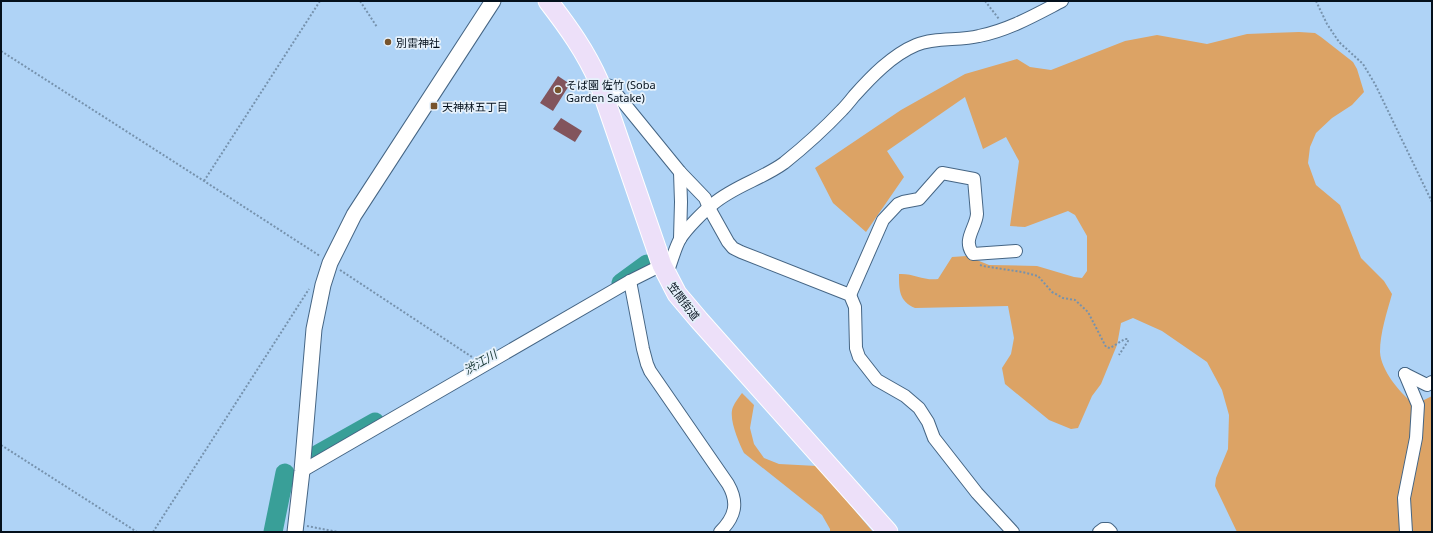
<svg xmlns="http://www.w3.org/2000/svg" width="1433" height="533" font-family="'Noto Sans','Noto Sans JP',sans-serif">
<rect width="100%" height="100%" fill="#afd3f6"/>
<g fill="#dca365">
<path d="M1299 32 1315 33 1321 37 1353 62 1357 69 1364 92 1352 105 1332 118 1316 133 1310 147 1308 163 1316 185 1340 205 1361 258 1384 281 1392 294C1387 312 1380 333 1380 352 1381 370 1399 392 1413 403L1420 402 1432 396V532H1237L1215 486 1216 478 1228 449 1229 415 1222 390 1207 362 1162 331 1133 318 1121 323 1117 345 1101 384 1092 396 1078 428 1071 429 1049 420 1005 384 1002 368 1011 354 1014 338 1008 306 915 308C899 301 899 290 899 274 913 273 924 281 938 279L952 257 967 256 989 265 1037 266 1074 277 1082 278 1087 271V236L1075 215 1068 211 1025 227 1010 226 1019 161 1006 137 983 149 965 97 887 151 904 177 866 232 833 203 815 168 901 110 965 74 1017 59 1030 67 1051 70 1125 41 1157 35 1207 44 1247 34Z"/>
<path d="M742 393 754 405 750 428 754 444 764 458 779 464 817 466 873 532H830V529L822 515 744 453C739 443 728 418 733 407 735 402 739 397 742 393Z"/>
</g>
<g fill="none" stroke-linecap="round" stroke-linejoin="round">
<g stroke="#399f98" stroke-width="19">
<path d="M621 283 647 264"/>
<path d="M311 458 375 422"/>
<path d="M273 532 285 473"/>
</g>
</g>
<g fill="#82545c">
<path d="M558 76 570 84 553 111 540 103Z"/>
<path d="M561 118 582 131 575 142 553 129Z"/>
</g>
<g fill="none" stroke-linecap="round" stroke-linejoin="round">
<g stroke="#456584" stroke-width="14">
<g id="minor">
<path d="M599 82 610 86 680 172 705 198 709 208 728 242 733 248 741 252 850 295 855 307 856 348 859 357 877 380 905 396 919 408 928 422 934 438 977 493 1013 532"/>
<path d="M680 172 681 202 680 239"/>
<path d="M666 276C671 264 674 250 680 239 686 229 704 211 713 204 734 186 762 179 784 163 804 147 824 129 842 110 846 106 850 101 854 96 871 77 892 55 916 45 935 37 959 41 979 36 1009 30 1035 15 1062 1"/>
<path d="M630 281 643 349 647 364 650 371 728 484C739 503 735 517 720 532"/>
<path d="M850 295 883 220 898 204 903 202 919 199 942 173 974 179 977 214C976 228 962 240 973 254L1016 251"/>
<path d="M1405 374 1418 405 1416 438 1404 498 1406 532"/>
<path d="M1405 374 1427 385 1432 382"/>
<path d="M302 471 630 281 662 265"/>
<path d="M1099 532 1103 529H1108L1111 532"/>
</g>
</g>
<g stroke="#456584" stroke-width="17">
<path id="tertiary" d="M295 532 302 471 314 329 323 285 330 263 354 215 493 1"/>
</g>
<g stroke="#fff" stroke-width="21">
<path id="primary" d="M548 1C568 27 586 52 599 82L662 265 677 294 699 320 888 532"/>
</g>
<g stroke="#7692ad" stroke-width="2" stroke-dasharray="2 2" stroke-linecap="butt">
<path d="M360 1 377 27"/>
<path d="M985 1 999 19"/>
<path d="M1316 1 1327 24 1339 42 1363 64 1375 84 1432 202"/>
<path d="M1 51 204 181 320 256"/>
<path d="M204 181 320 1"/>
<path d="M980 265 983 266 1022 272 1038 276 1052 292 1063 298 1075 300 1088 312 1106 347 1110 348 1125 339H1128V341L1119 355"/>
<path d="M340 270 472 357"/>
<path d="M1 445 137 532"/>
<path d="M307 526 338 532"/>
<path d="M153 532 309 289"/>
</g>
<use href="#minor" stroke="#fff" stroke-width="12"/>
<use href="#tertiary" stroke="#fff" stroke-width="15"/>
<use href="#primary" stroke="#ede0f9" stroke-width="19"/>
</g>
<g fill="#77542d" stroke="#e6f1fb" stroke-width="1.5">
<circle cx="388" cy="42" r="4"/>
<circle cx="558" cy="90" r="4"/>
<rect x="430" y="102" width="8" height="8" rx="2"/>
</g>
<g text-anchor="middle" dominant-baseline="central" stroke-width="3.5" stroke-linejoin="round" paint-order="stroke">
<g font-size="11" fill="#04101c" stroke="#e6f1fb" text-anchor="start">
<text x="396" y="42">別雷神社</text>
<text x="566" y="84">そば園 佐竹 (Soba<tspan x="566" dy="13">Garden Satake)</tspan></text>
<text x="442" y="106">天神林五丁目</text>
</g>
<g font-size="11" fill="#04101c" stroke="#e6f1fb">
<text transform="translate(684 301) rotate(53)">笠間街道</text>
</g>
<g font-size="12" font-style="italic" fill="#23413f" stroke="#e6f1fb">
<text transform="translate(480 362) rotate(-30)">渋江川</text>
</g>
</g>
<rect width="1433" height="533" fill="none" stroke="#04101c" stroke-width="4"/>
</svg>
